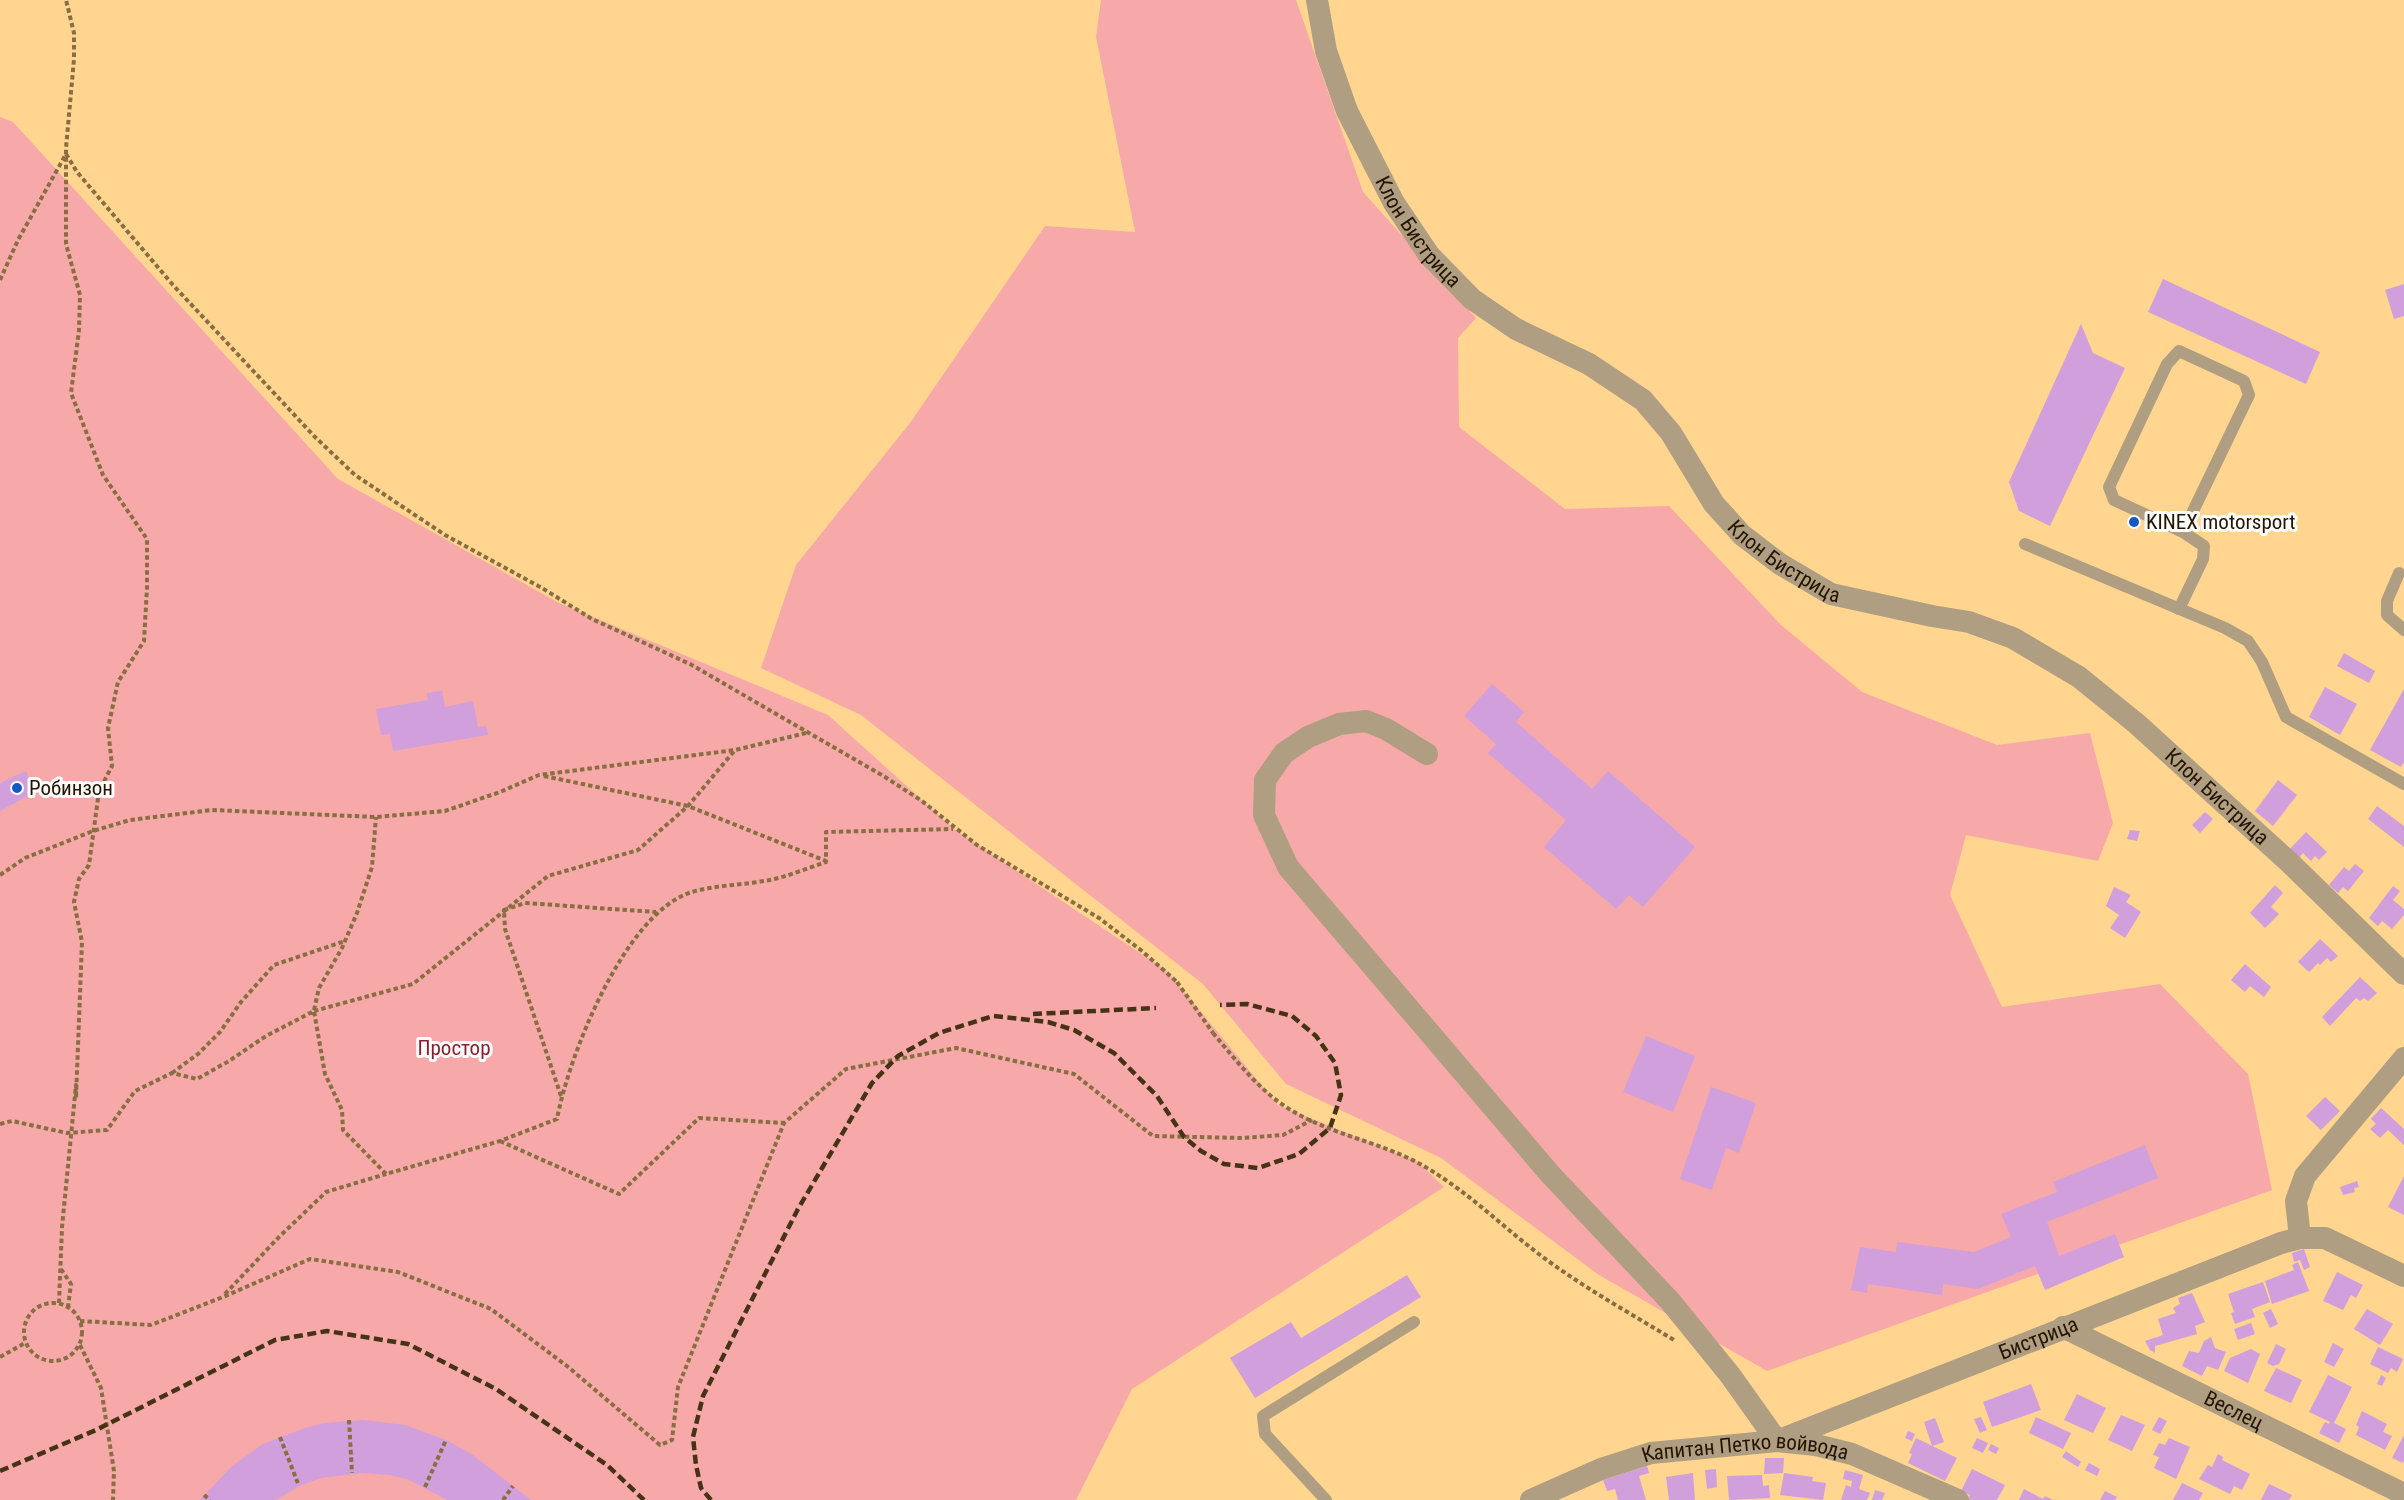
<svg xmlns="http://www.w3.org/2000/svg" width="2404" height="1500" font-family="'Roboto Condensed',sans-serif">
<rect width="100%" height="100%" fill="#ffd58f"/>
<g fill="#f7a9a9">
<path d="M1101 0H1296L1363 192 1476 318 1458 338 1459 427 1565 509 1669 506 1781 625 1862 692 1997 745 2090 733 2113 823 2098 861 1966 835 1950 895 2002 1007 2160 984 2248 1074 2272 1190 1767 1371 1599 1275 1441 1158 1286 1084 1203 984 861 715 761 668 796 565 910 423 1045 226 1135 232 1096 37Z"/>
<path d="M0 117 13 122 338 479 559 603 828 715 954 829 1167 971 1278 1105 1418 1162 1444 1187 1132 1389 1076 1500H0Z"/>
</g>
<g fill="#d09fdc">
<path d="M2163 279 2320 352 2306 384 2148 312Z"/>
<path d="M2404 284V316L2394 319 2385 290Z"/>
<path d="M2081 324 2093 353 2125 368 2050 526 2019 511 2009 482Z"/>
<path d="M2344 653 2375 671 2369 683 2337 666Z"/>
<path d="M1492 684 1524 712 1516 722 1592 789 1608 771 1695 847 1643 907 1629 895 1616 909 1544 847 1566 820 1488 753 1496 744 1464 716Z"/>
<path d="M2325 687 2357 704 2340 735 2309 717Z"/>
<path d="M2404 689V762L2401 767 2370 750Z"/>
<path d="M442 691 445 707 473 701 478 727 486 726 488 735 393 751 390 734 381 735 376 709 428 700 427 693Z"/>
<path d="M26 771 35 792 0 811V783Z"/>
<path d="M2278 780 2297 795 2273 826 2255 811Z"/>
<path d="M2377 806 2404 826V847L2368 819Z"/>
<path d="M2205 812 2213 819 2200 833 2192 825Z"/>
<path d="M2130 830 2140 831 2137 841 2127 839Z"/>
<path d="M2306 832 2327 852 2319 860 2315 856 2311 861 2303 853 2299 858 2289 850Z"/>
<path d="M2355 864 2364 871 2348 891 2343 887 2338 893 2329 885 2344 867 2349 871Z"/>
<path d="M2275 885 2283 893 2271 907 2279 914 2265 928 2250 913Z"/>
<path d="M2393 886 2400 891 2393 900 2404 909V915L2392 929 2382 921 2378 926 2369 918Z"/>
<path d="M2114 887 2131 895 2126 902 2141 912 2125 938 2110 928 2119 915 2106 906Z"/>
<path d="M2320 939 2338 956 2331 962 2327 958 2320 965 2318 963 2309 972 2298 962Z"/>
<path d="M2245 964 2271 987 2264 997 2250 986 2245 992 2231 980Z"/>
<path d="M2360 977 2377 993 2368 1001 2364 998 2360 1001 2356 998 2330 1026 2322 1017Z"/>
<path d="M1646 1036 1695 1056 1673 1112 1623 1092Z"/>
<path d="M1711 1087 1756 1103 1739 1153 1726 1148 1712 1190 1680 1179Z"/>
<path d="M2325 1097 2340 1111 2321 1130 2306 1116Z"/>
<path d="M2381 1108 2404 1129V1145L2388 1130 2380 1138 2370 1129 2376 1124 2371 1119Z"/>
<path d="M2145 1145 2158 1178 2047 1222 2059 1256 2115 1234 2124 1257 2045 1290 2035 1266 1978 1289 1943 1284 1942 1295 1868 1284 1867 1293 1851 1290 1860 1247 1896 1252 1897 1242 1974 1252 2011 1237 2001 1214 2057 1192 2053 1182Z"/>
<path d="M2404 1176V1215L2388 1207Z"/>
<path d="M2357 1181 2359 1187 2354 1188 2355 1192 2343 1195 2340 1187Z"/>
<path d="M2304 1249 2310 1267 2304 1270 2300 1260 2294 1262 2292 1253Z"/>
<path d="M2298 1262 2309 1291 2272 1304 2265 1281 2294 1270 2292 1265Z"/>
<path d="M2337 1272 2363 1285 2356 1298 2351 1295 2343 1310 2323 1301Z"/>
<path d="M1407 1275 1421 1297 1255 1398 1230 1358 1291 1322 1301 1338Z"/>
<path d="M2263 1282 2270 1302 2252 1309 2255 1317 2235 1324 2231 1313 2234 1312 2228 1294Z"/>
<path d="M2192 1293 2205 1322 2195 1326 2197 1334 2155 1346V1353L2150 1350 2145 1341 2163 1335 2158 1319 2176 1313 2173 1308 2180 1304 2178 1298Z"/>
<path d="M2271 1309 2278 1324 2270 1328 2263 1313Z"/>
<path d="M2367 1309 2393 1324 2380 1345 2354 1329Z"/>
<path d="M2251 1323 2255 1334 2238 1340 2234 1329Z"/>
<path d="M2211 1337 2215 1348 2226 1352 2218 1370 2207 1366 2202 1376 2182 1366 2189 1351 2199 1353 2204 1341Z"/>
<path d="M2333 1343 2344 1349 2334 1367 2324 1362Z"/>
<path d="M2276 1344 2286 1349 2279 1364 2273 1366 2267 1363Z"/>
<path d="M2378 1347 2403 1359 2397 1372 2391 1368 2388 1373 2370 1364Z"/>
<path d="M2251 1349 2260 1354 2248 1383 2224 1371 2230 1358Z"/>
<path d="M2276 1368 2302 1380 2291 1403 2264 1391Z"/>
<path d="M2328 1375 2352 1387 2334 1423 2346 1429 2339 1443 2319 1433 2325 1422 2329 1424 2330 1422 2309 1412Z"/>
<path d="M2381 1375 2386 1378 2382 1386 2377 1384Z"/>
<path d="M2031 1384 2041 1410 1992 1427 1983 1402Z"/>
<path d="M2077 1394 2106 1408 2093 1433 2064 1420Z"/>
<path d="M2362 1411 2387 1424 2383 1432 2392 1436 2385 1450 2356 1435 2359 1427 2356 1425Z"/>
<path d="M2121 1415 2145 1425 2132 1451 2108 1440Z"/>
<path d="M1981 1417 1987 1430 1980 1433 1974 1419Z"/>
<path d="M2036 1417 2071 1433 2063 1449 2029 1433Z"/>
<path d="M2159 1417 2167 1421 2160 1434 2152 1430Z"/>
<path d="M1935 1418 1944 1442 1932 1446 1924 1422Z"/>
<path d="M363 1420 405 1425 446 1440 470 1453 531 1500H447L409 1480 391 1475 362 1473 321 1478 299 1486 276 1500H200L232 1466 263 1444 302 1429 324 1423Z"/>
<path d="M1908 1431 1915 1434 1912 1441 1905 1438Z"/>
<path d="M2404 1435V1460L2403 1463 2392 1458Z"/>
<path d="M1916 1438 1957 1458 1945 1481 1908 1463 1912 1454 1909 1453Z"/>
<path d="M1977 1438 1988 1443 1983 1453 1972 1448Z"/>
<path d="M2169 1438 2190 1447 2176 1479 2154 1468 2159 1457 2153 1455 2159 1443 2165 1445Z"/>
<path d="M1991 1444 1999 1448 1996 1454 1988 1450Z"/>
<path d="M2066 1451 2081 1462 2078 1467 2062 1457Z"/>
<path d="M2218 1454 2223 1457 2222 1460 2250 1474 2242 1490 2234 1486 2230 1494 2199 1479 2208 1465 2212 1467Z"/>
<path d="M1765 1458H1784L1783 1473 1764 1474Z"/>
<path d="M2089 1463 2100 1469 2097 1476 2085 1470Z"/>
<path d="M1647 1466 1649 1473 1639 1476 1646 1500H1618L1615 1489 1607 1491 1603 1480Z"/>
<path d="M1716 1469 1717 1487 1707 1489 1705 1470Z"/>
<path d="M1972 1469 2005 1485 1997 1500H1970L1968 1499 1970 1495 1961 1491Z"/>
<path d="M1845 1470 1863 1475 1859 1489 1870 1493 1867 1500H1841L1846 1485 1851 1487 1852 1481 1843 1479Z"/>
<path d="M1693 1473 1695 1500H1669L1666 1477Z"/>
<path d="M1784 1473 1813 1477 1812 1481 1826 1483 1823 1500 1780 1495Z"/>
<path d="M1762 1475 1763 1486 1769 1485 1770 1498 1729 1500 1727 1476Z"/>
<path d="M2182 1483 2203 1493 2199 1500H2173Z"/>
<path d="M2269 1484 2292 1495 2289 1500H2261Z"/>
<path d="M2024 1489 2043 1499 2045 1496 2053 1500H2019Z"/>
<path d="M1875 1490 1885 1493 1882 1500H1872Z"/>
<path d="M2105 1491 2117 1497 2115 1500H2100Z"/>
</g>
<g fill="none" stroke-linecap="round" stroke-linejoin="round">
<g stroke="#896e42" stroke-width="4" stroke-dasharray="4.5 3" stroke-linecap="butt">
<path d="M66 154 77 172 173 285 315 437 355 475 445 535 542 588 592 619 690 664 885 777 922 801 977 845 1099 918 1142 951 1177 982"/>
<path d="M0 280 18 240 66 154"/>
<path d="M544 776 688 806 826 861"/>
<path d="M0 875 25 858 93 831 130 820 212 810 376 817 445 811 500 792 539 775 735 750 806 733"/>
<path d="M314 1010 319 988 342 948 357 913 372 867 376 817"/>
<path d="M314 1011 413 984 548 876 638 850 688 806 735 750"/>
<path d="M1213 1033C1235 1059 1257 1088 1286 1107 1327 1134 1378 1141 1420 1164 1469 1191 1506 1231 1551 1263 1590 1291 1633 1315 1674 1340"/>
<path d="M172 1073 198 1054 220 1032 241 1002 274 965 345 941"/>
<path d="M561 1096 505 929 504 910 525 903 656 912"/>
<path d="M0 1124 12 1121 67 1133 107 1130 135 1091 172 1073 197 1079 229 1061 266 1036 314 1011 325 1074 342 1110 343 1130 386 1174 500 1141 557 1119C569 1055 624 916 689 893 712 885 745 885 770 880 789 876 808 868 826 862V832L953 829"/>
<path d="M500 1141 619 1194 699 1118 784 1123"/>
<path d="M61 1269 71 1284 68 1307"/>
<path d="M225 1294 279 1237 326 1192 386 1174"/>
<circle cx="53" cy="1332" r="29"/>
<path d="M59 1303 62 1227 76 1085V1098L82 942 74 902 79 879 89 865 99 791 112 766 108 728 118 682 144 641 147 588V539L103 475 71 393 79 330 80 295 66 244V148L74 59V33L66 0"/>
<path d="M80 1321 151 1325 223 1297 310 1259 398 1272 491 1309 567 1366 660 1445 672 1440 678 1387 784 1123 846 1069 956 1048 1074 1074 1153 1136 1242 1138 1283 1135 1312 1120"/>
<path d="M80 1345 101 1388 114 1471 113 1500"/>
<path d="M0 1357 25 1343"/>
<path d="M349 1420 352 1473"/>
<path d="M280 1437 299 1486"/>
<path d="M425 1487 446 1440"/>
<path d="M204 1495 210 1500"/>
<path d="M503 1500 513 1486"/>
</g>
<g stroke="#af9e81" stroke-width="12">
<path d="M2025 544 2225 628 2248 641 2262 662 2286 717 2404 784"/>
<path d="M2399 573 2387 601V615L2404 630"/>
<path d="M2179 609 2203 559 2204 546 2183 532 2114 500 2109 487 2167 364 2179 351 2244 381 2249 395 2183 532"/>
<path d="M1326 1500 1265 1434 1263 1416 1414 1322"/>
</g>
<g stroke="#af9e81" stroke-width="22">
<path id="s1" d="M1317 0 1326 51 1347 111 1394 203 1429 255 1472 299 1516 329 1589 364 1643 400 1671 433 1714 504 1742 535 1780 564 1831 594 1932 616 1969 622 2013 638 2079 677 2137 724 2289 862 2404 974"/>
<path id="s2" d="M1427 754 1386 729 1366 721 1339 724 1308 737 1284 753 1265 780 1264 815 1288 867 1550 1174 1670 1301 1730 1375 1777 1441 2281 1243 2300 1238H2325L2404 1276"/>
<path d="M2300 1238 2296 1201 2305 1176 2404 1058"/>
<path id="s3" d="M2063 1327 2404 1494"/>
<path id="s4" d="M1531 1500 1601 1469 1651 1453 1777 1441 1816 1445 1852 1454 1958 1500"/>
</g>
<g stroke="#463316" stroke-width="4.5" stroke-dasharray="9 4.5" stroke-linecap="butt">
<path d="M1033 1014 1156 1008"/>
<path d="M0 1471 96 1430 275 1340 327 1331 408 1344 496 1389 607 1465 644 1500"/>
<path d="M711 1500 701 1488 696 1465 693 1437 703 1396 798 1209 872 1083 898 1056 939 1033 993 1016 1048 1022 1074 1030 1114 1053 1157 1096 1184 1137 1201 1151 1224 1164 1258 1168 1299 1154 1330 1128 1341 1095 1335 1063 1316 1036 1292 1016 1247 1004 1220 1005"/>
</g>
<path stroke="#896e42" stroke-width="4" stroke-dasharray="4.5 3" stroke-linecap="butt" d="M1177 982 1213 1033"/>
</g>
<g fill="#1358c3" stroke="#fdfdfd" stroke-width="2">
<circle cx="2134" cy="522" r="6"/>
<circle cx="17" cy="788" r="6"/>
</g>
<g text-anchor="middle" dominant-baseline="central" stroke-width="6" stroke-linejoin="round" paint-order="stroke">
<g font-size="21" fill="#241500" stroke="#fdfdfd">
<text stroke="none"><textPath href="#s1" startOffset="256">Клон Бистрица</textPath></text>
<text stroke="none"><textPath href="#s1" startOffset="760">Клон Бистрица</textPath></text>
<text stroke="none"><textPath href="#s1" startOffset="1264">Клон Бистрица</textPath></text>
<text stroke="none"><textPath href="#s2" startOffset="1320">Бистрица</textPath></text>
<text stroke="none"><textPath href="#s3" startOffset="190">Веслец</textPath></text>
<text stroke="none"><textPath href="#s4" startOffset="224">Капитан Петко войвода</textPath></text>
</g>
<g font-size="21" fill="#241500" stroke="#fdfdfd" text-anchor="start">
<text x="2146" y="522">KINEX motorsport</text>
<text x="29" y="788">Робинзон</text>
</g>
<g font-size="21" fill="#8a1e2b" stroke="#fdfdfd">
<text x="454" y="1048">Простор</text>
</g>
</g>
</svg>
